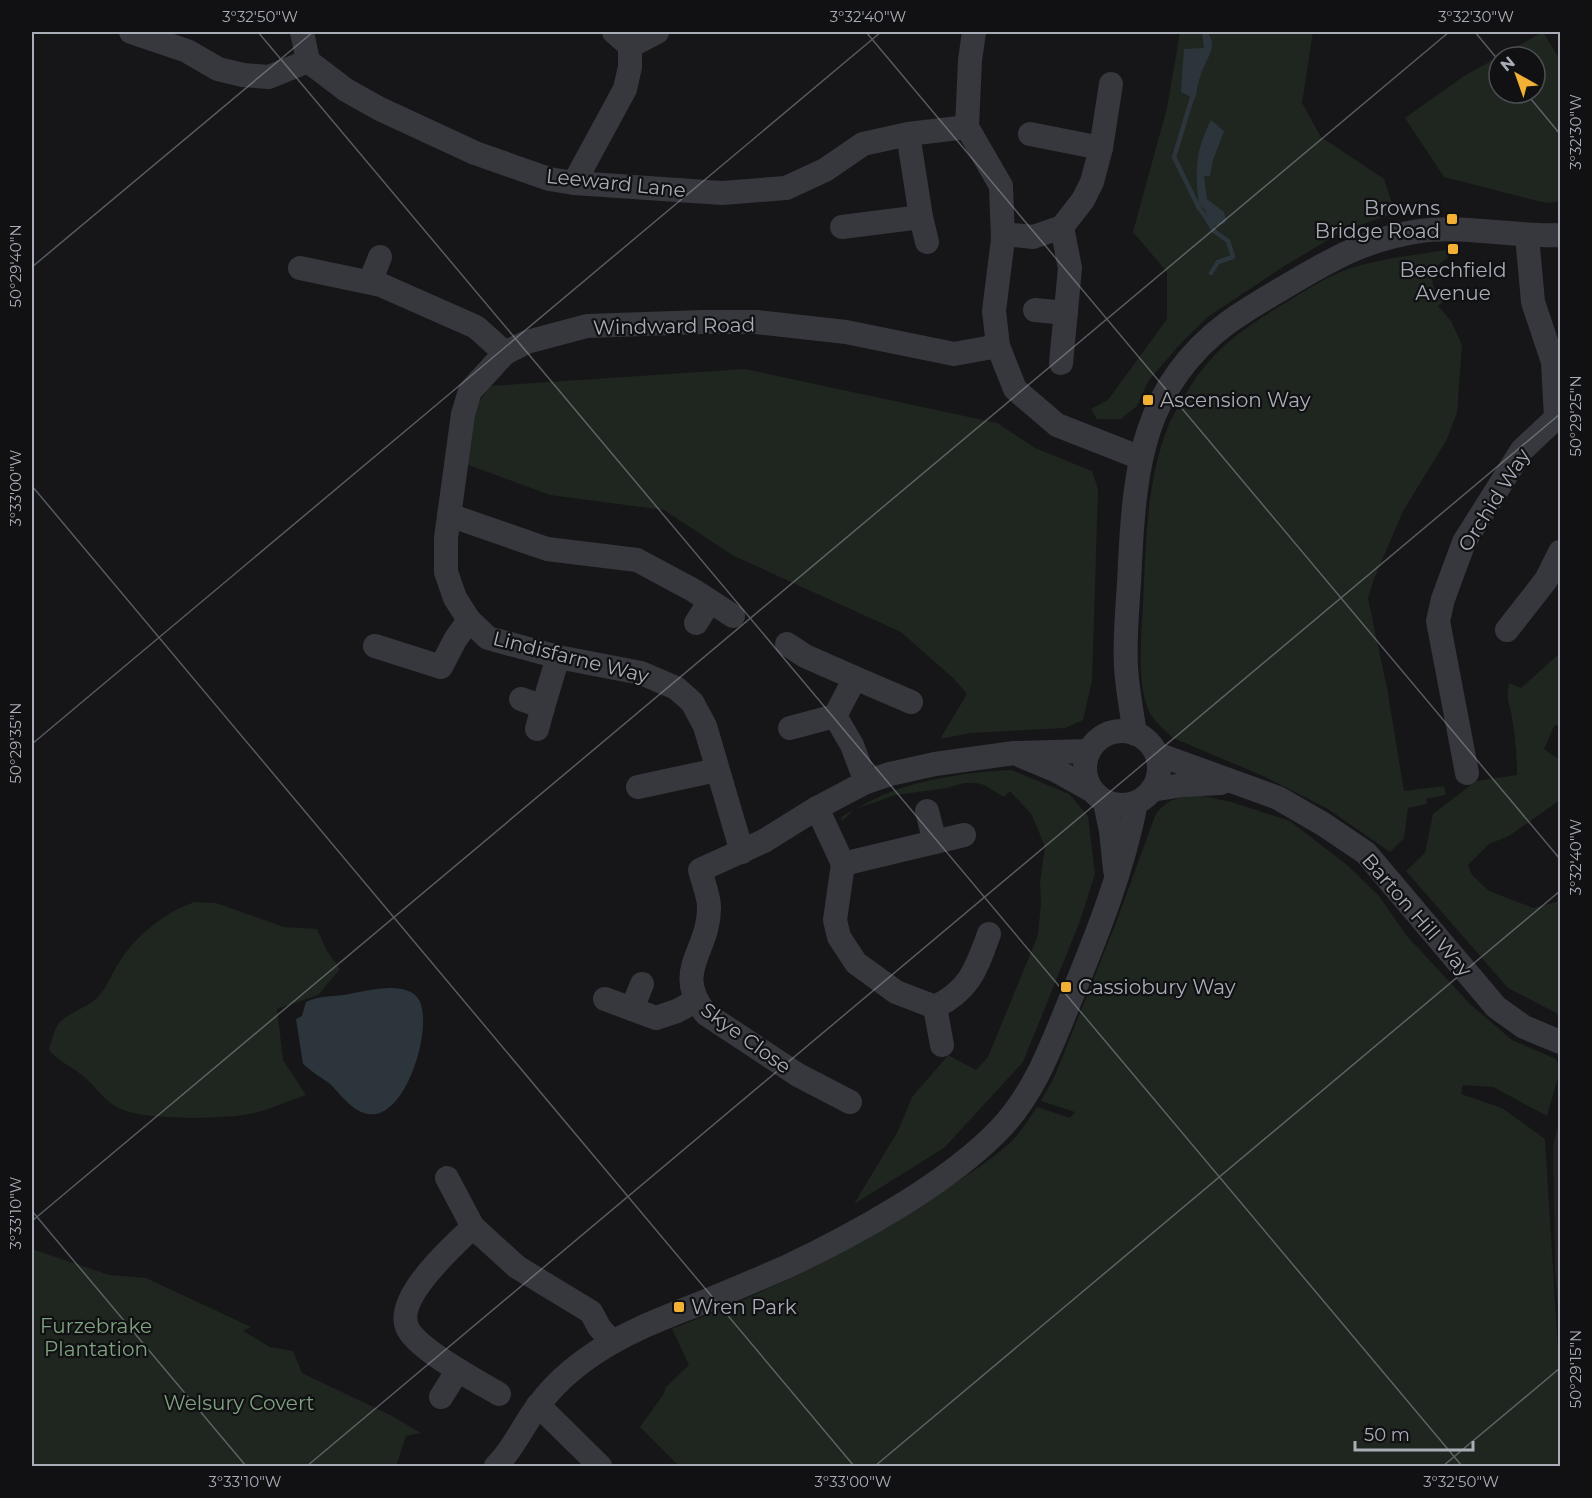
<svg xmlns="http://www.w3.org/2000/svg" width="1592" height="1498" font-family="Montserrat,sans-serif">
<rect width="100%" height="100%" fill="#161618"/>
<path fill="#222225" d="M1560 1119V1337L1555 1270 1553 1146Z"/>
<g fill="#1e261f" fill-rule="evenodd">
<path d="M1180 32H1313L1302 103 1321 137 1384 179 1393 206 1392 214 1343 231 1286 265 1209 316 1182 342 1149 380 1137 406 1121 419H1097L1091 409 1108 400 1167 319V272L1133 232 1167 108Z"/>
<path d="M1543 32 1560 60V201L1546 203 1444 177 1405 118 1464 76ZM1499 57H1535V93H1499Z"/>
<path d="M1446 250 1448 258C1427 269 1429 286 1443 302L1438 306 1451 321 1462 345 1457 413 1446 441 1403 511 1374 579 1368 598 1387 688 1404 791 1444 786 1446 795 1426 799 1427 804 1408 808 1404 838 1390 852 1328 809 1261 775 1173 738C1165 731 1157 724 1151 715 1135 687 1142 634 1143 602 1146 544 1146 482 1168 427 1171 418 1178 408 1183 399 1211 349 1240 331 1288 301 1307 290 1327 276 1348 269 1378 259 1415 255 1446 250Z"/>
<path d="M745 369 997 423 1035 448 1092 471 1098 489 1092 681 1083 720 1065 728 971 733 940 739 967 694 953 678 901 632 732 555 664 510 550 495 463 463 474 409 490 386Z"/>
<path d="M1560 653V724L1554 726 1544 749 1560 760V800L1509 836 1489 844 1468 865 1472 875 1489 891 1533 908 1560 901V1015L1508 988 1406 871 1425 853 1433 814 1476 781 1517 775C1517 755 1515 736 1512 717 1509 701 1506 700 1509 683L1521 688Z"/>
<path d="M1012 770 1069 794 1088 816 1095 874 1080 921 1023 1062 944 1148 854 1204 898 1131 912 1097 944 1060 948 1055 976 1070 988 1057 1038 935 1041 903 1040 882 1045 847 1032 815 1010 791 1004 797 984 785 976 783H964L947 788 896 795 855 809 842 821 841 817C859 807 876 797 896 790 929 778 977 771 1012 770Z"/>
<path d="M1194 794 1231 802 1290 821 1347 865 1379 896 1406 935 1471 1005 1512 1040 1556 1059 1560 1070 1547 1116 1493 1087 1463 1085 1461 1094 1502 1108 1545 1139 1560 1383V1466H679L640 1427 663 1395 666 1387 689 1365 672 1329C762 1295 847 1253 928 1201 955 1183 985 1165 1010 1143 1020 1133 1029 1119 1037 1107L1070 1118 1075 1112 1041 1101 1056 1073 1117 920 1155 816C1165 800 1177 798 1194 794Z"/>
<path d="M195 902 216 903 284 927 317 929 327 951 340 969 318 995 277 1009 283 1060 306 1095C288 1101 269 1110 250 1114 223 1119 139 1121 117 1107 103 1100 95 1085 83 1076 73 1067 59 1062 50 1051L49 1049C52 1041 54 1029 59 1023 66 1014 87 1008 98 997 109 985 113 970 122 958 139 933 167 911 195 902Z"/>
<path d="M32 1249 109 1275 146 1278 251 1327 243 1331 270 1347 293 1351 302 1373 392 1416 421 1433 406 1436 396 1466H32Z"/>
</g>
<g fill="#2c353c">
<path d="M1202 32H1207C1219 46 1206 59 1201 74 1198 82 1197 90 1195 99L1181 92 1184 49 1204 48Z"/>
<path d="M1211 120 1224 131 1213 160 1210 176H1204L1207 199 1224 212 1226 220 1225 223 1213 227 1204 209 1199 205C1195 169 1195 152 1211 120Z"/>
<path d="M388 988C399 988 410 989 417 997 436 1018 408 1121 368 1114 351 1111 341 1094 329 1083 320 1077 311 1071 303 1064L296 1019 302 1016 306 1002C321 995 329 997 344 995 359 992 373 989 388 988Z"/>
</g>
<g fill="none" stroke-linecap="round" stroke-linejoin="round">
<path stroke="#2c353c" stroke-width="4.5" d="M1192 98 1174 157 1199 208 1207 219 1214 231 1228 241 1233 257 1218 262 1211 273"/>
<g stroke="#37383d" stroke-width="24">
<path d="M131 32 187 51 218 69 243 75 269 77 308 61"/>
<path d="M302 32 308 61 346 90 380 109 475 153 549 179 574 183 722 193 786 188 825 170 863 144 908 134 967 127"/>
<path d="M630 46 657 32"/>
<path d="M967 127 1001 186 1003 239 994 311 998 346 1015 389 1057 425 1141 458"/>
<path d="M967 127 970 60 974 32"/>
<path d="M1030 134 1101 148"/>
<path d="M574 183 625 89 630 67V46L614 32"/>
<path d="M921 217 927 242"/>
<path d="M842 227 921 217 908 134"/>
<path d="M1003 234 1033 237 1062 227 1083 200 1092 182 1101 148 1111 84"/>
<path d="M300 268 381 285 476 327 505 353 527 342 587 326 703 322H756L846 332 954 354 998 346"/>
<path d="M370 282 380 257"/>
<path d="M1035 310 1066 313"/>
<path d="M505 353 470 391 463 414 446 538V572L455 598 469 620 488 638 558 657 641 673 676 688 692 702 705 726 742 852"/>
<path d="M1061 363 1070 268 1062 227"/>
<path d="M449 515 547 549 637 560 693 590 733 616"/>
<path d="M696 623 710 601"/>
<path d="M1507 630 1546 580 1560 552"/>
<path d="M787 644 805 656 855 678 835 716 852 745 866 782"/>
<path d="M375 646 441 667 455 640 469 620"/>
<path d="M855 678 911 702"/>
<path d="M521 699 543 707 558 657"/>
<path d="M790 728 835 716"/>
<path d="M537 729 543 707"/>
<circle cx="1122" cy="768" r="37"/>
<path d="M1135 734C1132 712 1127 689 1126 666 1124 632 1129 596 1130 562 1135 466 1143 387 1226 324 1244 311 1264 299 1283 288 1330 260 1365 239 1420 231 1464 225 1515 237 1560 235"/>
<path d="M1157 754 1278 798 1323 824 1366 853 1496 1007 1524 1027 1560 1042"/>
<path d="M1021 756 1057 771 1091 790"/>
<path d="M1467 773 1438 621 1443 599 1464 542 1522 450 1556 418 1553 362 1533 302 1527 236"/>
<path d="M638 787 717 770"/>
<path d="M1152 790 1182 785 1221 783"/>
<path d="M1105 802 1111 831 1115 870"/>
<path d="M817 808 843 864 835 920 839 937 856 963 896 992 935 1007C970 990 976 969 989 934"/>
<path d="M927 811 935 842"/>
<path d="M843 864 964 835"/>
<path d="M605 999 656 1018 677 1011 695 1001"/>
<path d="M935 1007 942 1045"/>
<path d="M632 1009 642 984"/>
<path d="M850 1102 798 1075 706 1014C671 971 710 951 709 907 709 896 703 882 700 870L764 841 817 808 866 782 890 774 935 764 1014 753 1089 751"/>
<path d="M447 1178 473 1227 517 1267 591 1312 599 1327 612 1342"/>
<path d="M473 1227C454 1245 395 1297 407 1327 416 1349 477 1381 499 1394"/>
<path d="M441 1397 458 1370"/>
<path d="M538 1405 600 1466"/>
<path d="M496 1466C513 1450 523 1425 538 1406 553 1385 574 1367 595 1353 626 1332 661 1319 696 1305 726 1293 756 1280 786 1267 854 1235 947 1184 999 1130 1035 1093 1052 1044 1071 998 1097 935 1123 870 1136 803"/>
</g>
</g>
<path fill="none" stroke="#a8adb8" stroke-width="1.5" stroke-opacity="0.45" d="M258 32 1462 1466M866 32 1560 859M1475 32 1499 61M1526 93 1560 134M32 267 313 32M32 486 854 1466M32 744 881 32M32 1211 246 1466M32 1221 1449 32M307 1466 1560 414M875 1466 1560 891M1443 1466 1560 1368"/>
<g fill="#f2b134" stroke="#111113" stroke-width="2">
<rect x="1446" y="213" width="12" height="12" rx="3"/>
<rect x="1447" y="243" width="12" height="12" rx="3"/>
<rect x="1142" y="394" width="12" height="12" rx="3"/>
<rect x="1060" y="981" width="12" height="12" rx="3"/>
<rect x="673" y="1301" width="12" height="12" rx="3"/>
</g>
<g text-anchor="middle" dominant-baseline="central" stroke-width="4.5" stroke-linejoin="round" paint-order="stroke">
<g font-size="20" fill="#a8adb8" stroke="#111113">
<text transform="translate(616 183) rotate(6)">Leeward Lane</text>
<text transform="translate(674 326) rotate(-1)">Windward Road</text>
<text transform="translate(1494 500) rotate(-58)">Orchid Way</text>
<text transform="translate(571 657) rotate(14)">Lindisfarne Way</text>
<text transform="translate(1417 915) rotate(49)">Barton Hill Way</text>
<text transform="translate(746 1038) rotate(36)">Skye Close</text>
</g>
<g font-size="20" fill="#a8adb8" stroke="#111113" text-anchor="start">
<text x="1440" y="208" text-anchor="end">Browns<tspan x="1440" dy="23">Bridge Road</tspan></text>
<text x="1453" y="270" text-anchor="middle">Beechfield<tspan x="1453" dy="23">Avenue</tspan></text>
<text x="1160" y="400">Ascension Way</text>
<text x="1078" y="987">Cassiobury Way</text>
<text x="691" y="1307">Wren Park</text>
</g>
<g font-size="20" fill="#7fa381" stroke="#111113">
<text x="96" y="1326">Furzebrake<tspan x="96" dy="23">Plantation</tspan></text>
<text x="239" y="1403">Welsury Covert</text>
</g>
</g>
<rect width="1592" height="1498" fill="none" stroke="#111113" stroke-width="66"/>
<g transform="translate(1517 75) rotate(320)"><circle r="28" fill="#111113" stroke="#4d4f55" stroke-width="1.5"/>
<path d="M0-4.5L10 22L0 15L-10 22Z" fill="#f2b134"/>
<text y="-9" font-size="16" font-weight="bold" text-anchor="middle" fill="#a8adb8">N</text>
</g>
<path d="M1355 1441v9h118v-9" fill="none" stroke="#a8adb8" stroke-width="3"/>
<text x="1364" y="1441" font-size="18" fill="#a8adb8" stroke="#111113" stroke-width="4.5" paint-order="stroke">50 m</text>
<rect x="33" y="33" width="1526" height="1432" fill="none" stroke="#a8adb8" stroke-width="2"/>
<g font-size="15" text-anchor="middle" fill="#a8adb8">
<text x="260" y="22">3°32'50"W</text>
<text x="868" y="22">3°32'40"W</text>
<text x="1476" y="22">3°32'30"W</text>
<text transform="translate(1576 132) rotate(-90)" y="5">3°32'30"W</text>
<text transform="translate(16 266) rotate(-90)" y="5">50°29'40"N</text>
<text transform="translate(1576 416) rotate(-90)" y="5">50°29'25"N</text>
<text transform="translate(16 488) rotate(-90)" y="5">3°33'00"W</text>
<text transform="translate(16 743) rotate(-90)" y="5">50°29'35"N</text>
<text transform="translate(1576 857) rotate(-90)" y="5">3°32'40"W</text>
<text transform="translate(16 1213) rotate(-90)" y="5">3°33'10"W</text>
<text transform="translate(1576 1369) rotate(-90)" y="5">50°29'15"N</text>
<text x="245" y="1487">3°33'10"W</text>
<text x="853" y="1487">3°33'00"W</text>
<text x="1461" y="1487">3°32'50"W</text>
</g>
</svg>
